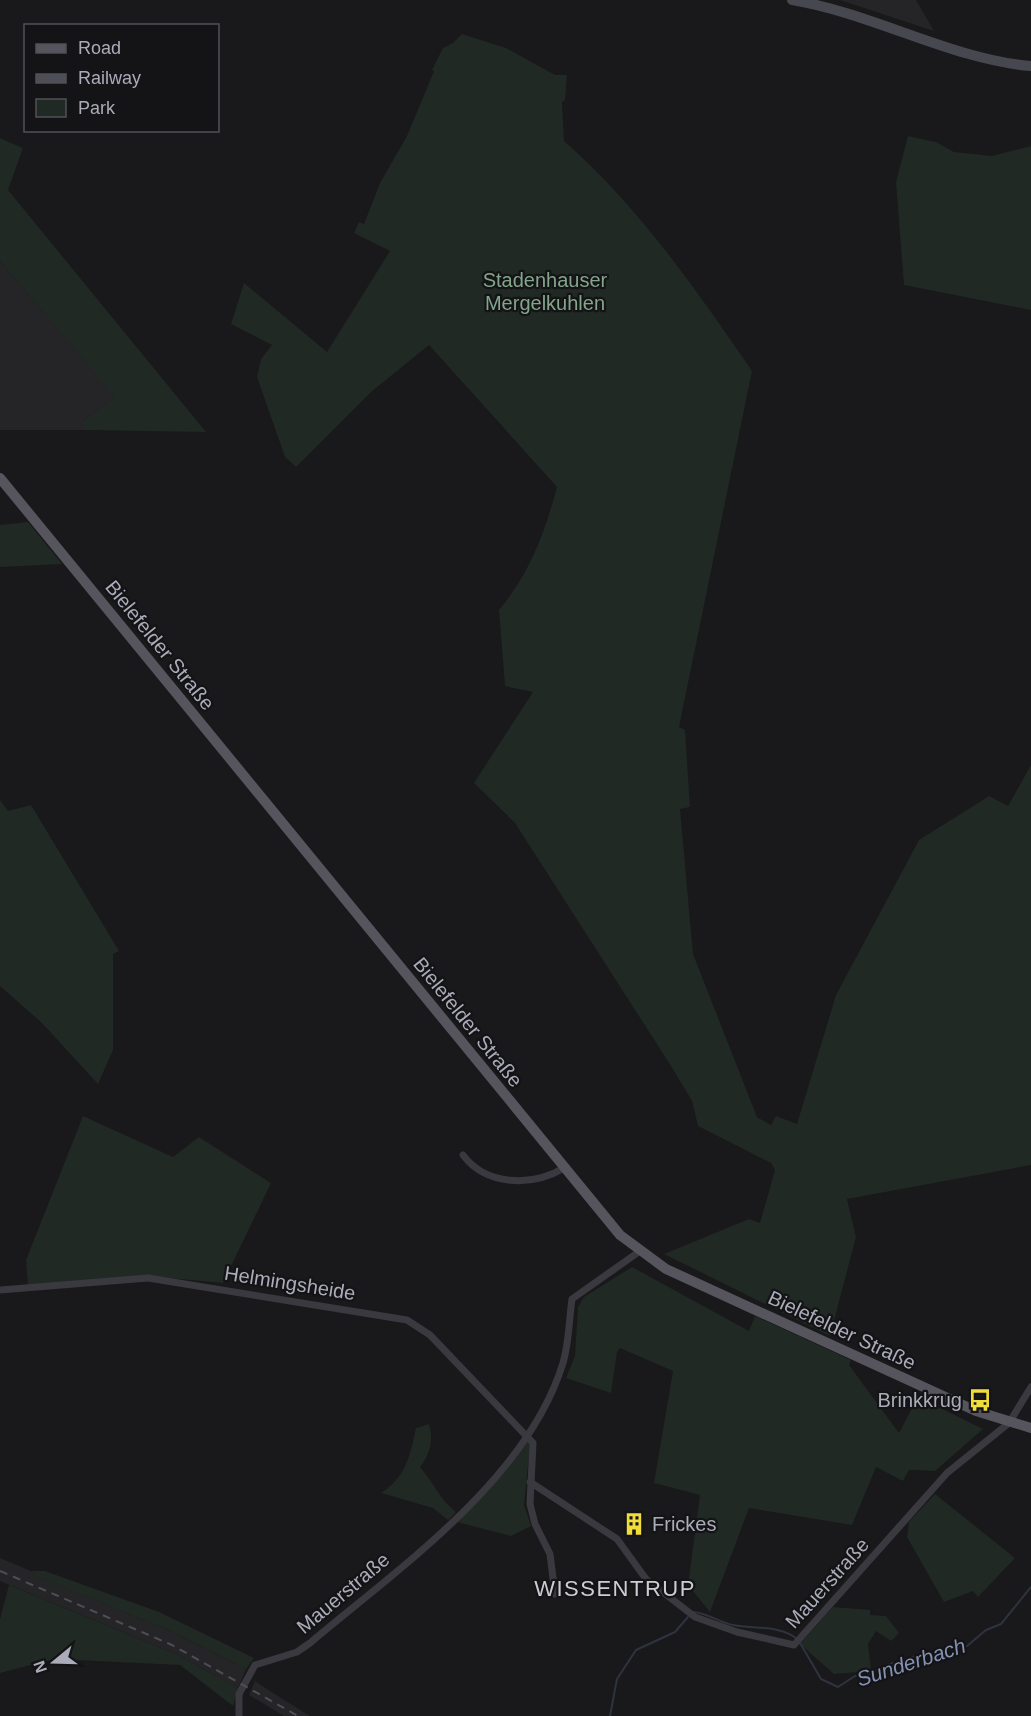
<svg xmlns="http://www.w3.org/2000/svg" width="1031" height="1716" font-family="Arial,sans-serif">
<rect width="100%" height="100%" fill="#19181a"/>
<g fill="#252427">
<path d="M840 0H916L934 31Z"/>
<path d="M0 261 116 397 83 421V430H0Z"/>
<path d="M0 1558 31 1571 38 1577 171 1631 246 1669 238 1688 178 1655 0 1581Z"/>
<path d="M255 1681 270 1691 310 1716H284L249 1695Z"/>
</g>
<g fill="#202923">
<path d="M462 34 506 48 555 75H567L565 100 562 102 564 141C640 208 695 288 752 371L679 727 685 730 690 807 680 809 693 954 757 1117 771 1125 776 1116 797 1124 836 995 919 840 989 796 1008 806 1031 765V1165L847 1199 856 1237 830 1336 664 1254 749 1219 760 1223 775 1170 771 1163 698 1126 692 1101 671 1066 515 823 474 783 533 692 505 686 499 610C531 571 544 534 557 487L429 345 371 392 296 467 285 457 257 377 261 359 272 345 231 324 244 283 327 352 390 251 354 233 359 222 364 224 380 183 407 136 434 71 432 70 443 48 453 43Z"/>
<path d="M908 136 936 142 954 152 992 156 1031 146V310L904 285 896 182Z"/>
<path d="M0 138 23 148 8 190 206 432 83 430V421L115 397 0 261Z"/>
<path d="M28 522 62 564 0 567V525Z"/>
<path d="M0 800 8 811 31 805 119 951 113 954V1050L98 1084 42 1023 0 986Z"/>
<path d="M83 1116 173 1157 199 1137 271 1183 223 1283 148 1276 28 1286 26 1260Z"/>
<path d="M632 1267 749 1331 755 1316 851 1360 849 1365 899 1433 918 1397 983 1429 935 1471 909 1470 903 1481 876 1467 852 1525 749 1508 710 1612 688 1585 700 1495 654 1483 673 1371 620 1348 617 1352 611 1393 566 1378 575 1356 578 1307 584 1297Z"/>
<path d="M429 1424C434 1439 430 1455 420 1467 434 1483 440 1500 456 1512L448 1520 433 1508 381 1493C406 1477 410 1456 416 1428Z"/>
<path d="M528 1441 530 1445 524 1505 531 1526 511 1536 457 1522Z"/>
<path d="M935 1494 1015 1558 978 1597 973 1591 944 1602 907 1537 909 1522Z"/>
<path d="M31 1571H45L159 1612 254 1658 246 1669 171 1631 37 1577Z"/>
<path d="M9 1585 178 1655 238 1688 233 1706 180 1665 54 1659 0 1673V1619Z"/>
<path d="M833 1607 870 1610V1615L886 1616 899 1633 891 1641 876 1631 868 1644 871 1671 834 1674 800 1644Z"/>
</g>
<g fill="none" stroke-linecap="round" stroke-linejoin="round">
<g stroke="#2e333f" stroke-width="2">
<path d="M693 1612C708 1613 718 1622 733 1625 753 1629 779 1625 796 1638"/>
<path d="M800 1643 821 1679 838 1687 855 1676 867 1675 887 1665 923 1654 931 1656 949 1648 967 1646 986 1630 1001 1624 1031 1587"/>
<path d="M610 1716 617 1679 636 1650 675 1632 688 1617"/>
</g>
<g stroke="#3a393f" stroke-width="7">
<path d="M463 1155C486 1186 532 1187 564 1168"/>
<path d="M0 1290 148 1278 407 1320 430 1335 533 1443 530 1504 535 1524 550 1554 555 1594"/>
<path d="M530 1482 617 1539 646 1579 695 1617 737 1632 794 1645 947 1473 1009 1423 1031 1387"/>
<path d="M239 1716V1694L255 1665 297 1652 310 1643C400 1567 527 1480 563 1363 569 1343 569 1320 572 1299L640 1251"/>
</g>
<path stroke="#47474f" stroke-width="10" d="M792 0C872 13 953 60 1031 66"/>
<path stroke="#56555e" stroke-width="10" d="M0 478 620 1235 666 1269 976 1411 1031 1428"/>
<path stroke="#4e4e56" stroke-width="2" stroke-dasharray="8 6" stroke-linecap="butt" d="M0 1571 172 1645 298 1716"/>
</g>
<defs>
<g id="bus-bare" transform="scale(1.8)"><path d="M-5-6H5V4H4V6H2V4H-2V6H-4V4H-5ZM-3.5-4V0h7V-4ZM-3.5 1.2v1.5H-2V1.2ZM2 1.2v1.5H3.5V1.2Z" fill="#f0dd3b" stroke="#141315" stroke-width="2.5" paint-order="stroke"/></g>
<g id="building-bare" transform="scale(1.8)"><path d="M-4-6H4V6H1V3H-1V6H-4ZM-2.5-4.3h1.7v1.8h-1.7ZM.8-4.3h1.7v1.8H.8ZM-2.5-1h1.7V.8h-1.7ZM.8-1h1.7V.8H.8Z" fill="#f0dd3b" stroke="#141315" stroke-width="2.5" paint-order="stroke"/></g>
</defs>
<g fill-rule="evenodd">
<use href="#bus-bare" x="980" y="1400"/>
<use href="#building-bare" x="634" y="1524"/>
</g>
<g text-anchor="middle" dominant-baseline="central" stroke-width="4.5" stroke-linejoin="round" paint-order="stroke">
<g font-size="20" fill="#82a58c" stroke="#141315">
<text x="545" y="280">Stadenhauser<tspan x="545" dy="23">Mergelkuhlen</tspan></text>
</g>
<g font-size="20" fill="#abacba" stroke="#141315">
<text transform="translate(160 645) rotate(51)">Bielefelder Straße</text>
<text transform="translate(468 1022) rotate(51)">Bielefelder Straße</text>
<text transform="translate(290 1283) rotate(9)">Helmingsheide</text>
<text transform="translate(842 1330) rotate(25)">Bielefelder Straße</text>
<text transform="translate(827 1583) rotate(-48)">Mauerstraße</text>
<text transform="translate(343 1593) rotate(-40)">Mauerstraße</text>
</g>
<g font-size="20" fill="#abacba" stroke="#141315" text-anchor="end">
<text x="962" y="1400">Brinkkrug</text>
<text x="652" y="1524" text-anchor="start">Frickes</text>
</g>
<g font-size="21" font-style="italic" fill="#8391b4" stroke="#141315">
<text transform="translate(911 1662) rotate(-18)">Sunderbach</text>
</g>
<g font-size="22" letter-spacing="1.5" fill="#ccccd6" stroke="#141315">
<text x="615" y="1588">WISSENTRUP</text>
</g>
</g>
<rect x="24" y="24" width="195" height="108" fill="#141315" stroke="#505057" stroke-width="1.5"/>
<rect x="36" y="44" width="30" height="9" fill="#56555e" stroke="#505057" stroke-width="1.5"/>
<text x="78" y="54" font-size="18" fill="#abacba">Road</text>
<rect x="36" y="74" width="30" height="9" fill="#4e4e56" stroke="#505057" stroke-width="1.5"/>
<text x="78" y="84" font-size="18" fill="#abacba">Railway</text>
<rect x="36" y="99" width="30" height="18" fill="#202923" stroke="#505057" stroke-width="1.5"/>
<text x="78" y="114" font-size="18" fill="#abacba">Park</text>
<g transform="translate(54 1662) rotate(251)" stroke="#141315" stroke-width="4.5" paint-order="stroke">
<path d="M0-4.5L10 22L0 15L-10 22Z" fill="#abacba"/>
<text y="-9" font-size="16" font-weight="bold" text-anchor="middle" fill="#abacba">N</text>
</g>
</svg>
